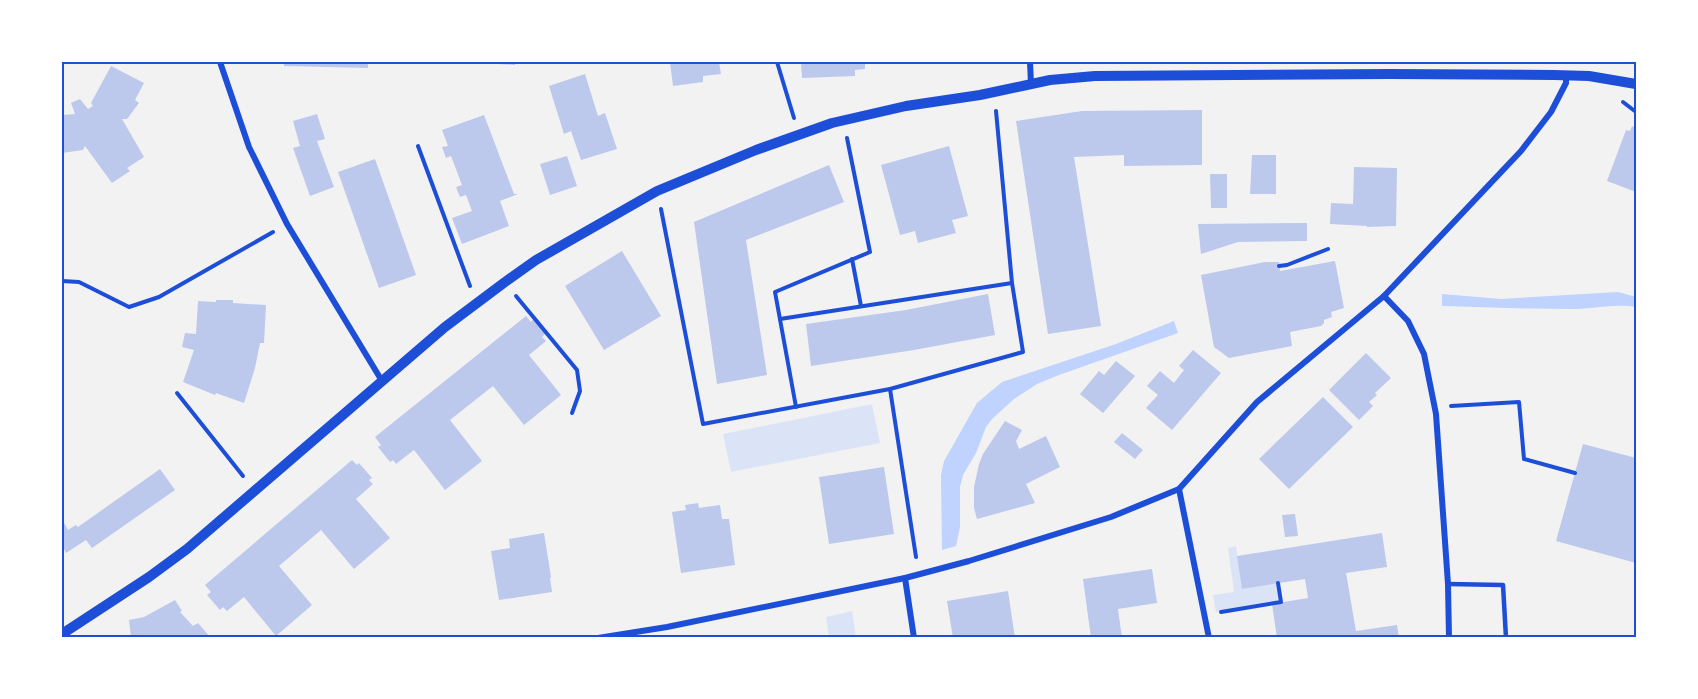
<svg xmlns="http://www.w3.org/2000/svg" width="1698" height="699" font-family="Mulish,sans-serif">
<rect width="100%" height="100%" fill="#f2f2f2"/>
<g fill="#dbe4f7">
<path d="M872 404 880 443 731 472 723 434Z"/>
<path d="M1236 546 1242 588 1279 583 1281 602 1216 612 1213 595 1234 592 1228 548Z"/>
<path d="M852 611 856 637H829L826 617Z"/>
</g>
<g fill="#bfd3fe">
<path d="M1618 292 1636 297V307C1616 303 1593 309 1572 309 1528 309 1485 307 1442 306V294L1501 299Z"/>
<path d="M1174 321 1178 333 1059 375 1037 384 1014 399 992 419 986 427 976 453 963 475 960 487V527L956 546 942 550 941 475 944 461 977 403 1002 382 1116 344Z"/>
</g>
<g fill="#bdc9ec">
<path d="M284 62H368V68L284 66Z"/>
<path d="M479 62H515V65L479 63Z"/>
<path d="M670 62H719L721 74 703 76V82L673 86Z"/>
<path d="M801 62H865V69L855 70V76L802 78Z"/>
<path d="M111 66 144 83 135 100 139 103 127 119H122L144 157 127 168 130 171 112 183 85 146 83 150 62 153V115L75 114 71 103 80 99 88 109 93 106 91 103Z"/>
<path d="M585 74 598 116 605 113 617 149 581 160 571 131 564 134 549 86Z"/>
<path d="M1202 110V165L1124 166V155L1074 157 1101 326 1048 334 1016 121 1082 111Z"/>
<path d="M317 114 325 139 317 141 334 187 310 196 293 148 300 146 293 121Z"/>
<path d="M484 115 514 194H518L500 201 509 226 462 244 452 218 472 211 466 195 460 197 456 187 462 185 451 156 446 158 442 147 448 146 442 130Z"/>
<path d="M1632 126 1636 128V192L1607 181 1626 130 1630 131Z"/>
<path d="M949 146 968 216 952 220 956 233 918 243 915 231 900 235 881 165Z"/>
<path d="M1252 155H1276V194H1250Z"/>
<path d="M567 156 577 186 550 195 540 164Z"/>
<path d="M375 159 416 275 379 288 338 172Z"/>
<path d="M829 165 844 202 746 240 767 375 717 384 694 222Z"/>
<path d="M1354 167 1397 168 1396 226 1367 227V226L1330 224 1331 203 1353 204Z"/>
<path d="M1210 174H1227V208H1211Z"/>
<path d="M1307 223V241L1238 242 1201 254 1198 224Z"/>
<path d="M622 251 661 316 604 350 565 286Z"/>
<path d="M1335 261 1344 308 1331 312 1332 317 1324 320V323L1321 326 1290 332 1292 346 1229 358 1214 347 1201 275 1265 262H1279L1280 271Z"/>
<path d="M988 294 995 335 914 350 811 366 806 324 906 310Z"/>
<path d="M216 300H233V303L266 305 264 343H260L255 368 244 403 216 393 215 395 183 382 194 350 182 347 185 333 196 334 198 301 216 302Z"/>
<path d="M526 316 531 322 533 319 545 334 542 337 546 341 529 355 561 395 524 425 493 386 450 420 482 461 445 490 414 450 396 464 393 460 390 462 378 447 381 445 375 437Z"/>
<path d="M1193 350 1221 373 1172 430 1146 408 1158 395 1147 386 1160 371 1174 383 1184 370 1179 366Z"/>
<path d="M1366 353 1391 378 1375 393 1377 395 1369 402 1373 406 1359 420 1329 390Z"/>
<path d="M1116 361 1135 376 1103 413 1080 394 1099 371 1104 375Z"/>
<path d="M1323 397 1353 427 1289 489 1259 459Z"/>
<path d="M1005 421 1022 430 1016 441 1019 449 1046 436 1060 467 1026 484 1035 503 977 519 974 508V487L979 464 983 454Z"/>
<path d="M1122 433 1143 450 1135 459 1114 442Z"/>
<path d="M1583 444 1636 458V563L1556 541Z"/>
<path d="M352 460 357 465 359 463 372 478 369 480 373 484 356 499 390 538 354 569 321 530 279 566 312 605 276 636 244 597 227 611 223 607 220 610 207 595 211 592 205 585Z"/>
<path d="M884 467 894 534 829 544 819 477Z"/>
<path d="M160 469 175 490 92 548 86 540 66 553 62 545V519L68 530 76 525 78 527Z"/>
<path d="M698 503 699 508 720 505 722 519H729L735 565 681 573 672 512 686 510 685 505Z"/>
<path d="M1295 514 1298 536 1285 537 1282 515Z"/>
<path d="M544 533 551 577 550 578 552 592 499 600 491 551 510 548 509 539Z"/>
<path d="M1382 533 1387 567 1346 573 1356 631 1397 625 1399 638H1277L1272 604 1308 598 1305 579 1242 589 1237 556Z"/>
<path d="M1152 569 1157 603 1118 609 1122 638H1091L1083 579Z"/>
<path d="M1008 591 1015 638H953L947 601Z"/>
<path d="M175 600 182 611 180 612 193 626 198 623 211 638H131L129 620 144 617Z"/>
</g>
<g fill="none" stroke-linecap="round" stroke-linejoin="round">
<g stroke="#1d4ed8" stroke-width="4">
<path d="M777 62 794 118"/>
<path d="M1623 102 1636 112"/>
<path d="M418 146 470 286"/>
<path d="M661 209 703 424 890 389 1023 352 1012 283 996 111"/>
<path d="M852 259 861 306"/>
<path d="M1279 266 1287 265 1328 249"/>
<path d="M62 281 79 282 129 307 159 297 273 232"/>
<path d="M516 296 577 370 580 391 572 413"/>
<path d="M780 319 1012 283"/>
<path d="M890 389 916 557"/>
<path d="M177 393 243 476"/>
<path d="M1451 406 1519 402 1524 459 1575 473"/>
<path d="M796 407 775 292 870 252 847 138"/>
<path d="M1221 612 1281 602 1278 583"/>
</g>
<path stroke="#1d4ed8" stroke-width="4.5" d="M1448 584 1503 585 1506 638"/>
<g stroke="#1d4ed8" stroke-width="6">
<path d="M220 62 249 147 287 224 382 381"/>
<path d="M1030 62 1031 84"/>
<path d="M1384 296 1408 321 1424 354 1436 414 1448 584 1449 638"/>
<path d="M1179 489 1209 638"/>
<path d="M905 578 914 638"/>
<path d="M598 638 667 627 905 578 969 561 1111 517 1179 489 1257 402 1384 296 1521 151 1551 112 1566 83V76"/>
</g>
<path stroke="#1d4ed8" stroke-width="10" d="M62 634 149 577 187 549 445 327 505 282 536 260 657 191 756 150 832 123 906 106 980 95 1050 80 1095 76 1389 74 1554 75 1589 76 1636 84"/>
</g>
<rect width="1698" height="699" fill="none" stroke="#ffffff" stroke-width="126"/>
<rect x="63" y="63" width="1572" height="573" fill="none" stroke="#1d4ed8" stroke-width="2"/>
</svg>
